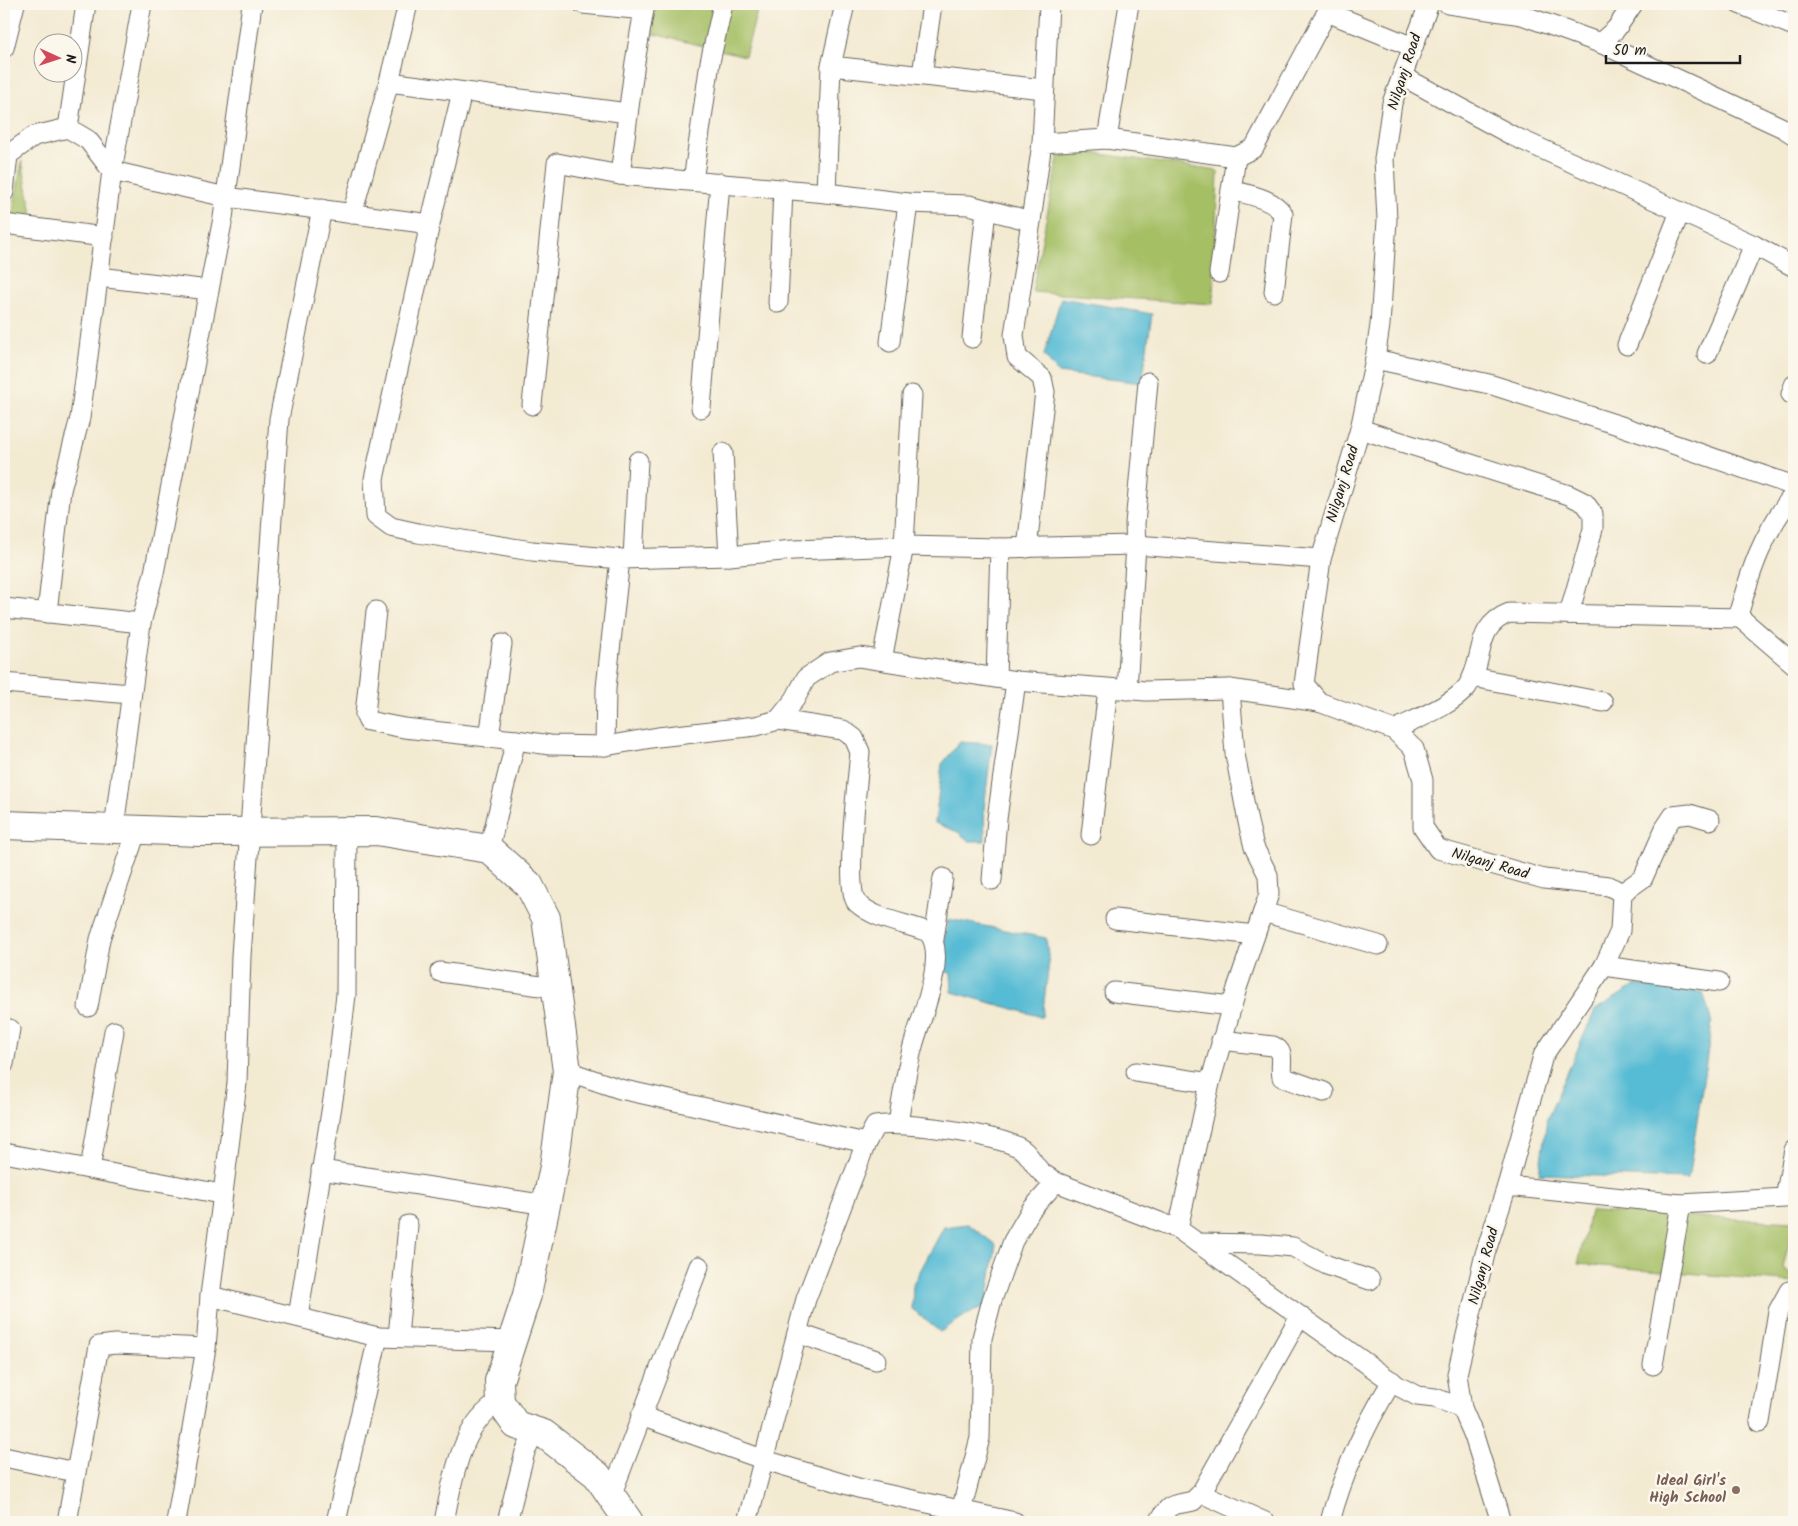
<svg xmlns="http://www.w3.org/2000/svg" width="1798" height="1526" font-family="Kalam,sans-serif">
<rect width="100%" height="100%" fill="#fbf7ec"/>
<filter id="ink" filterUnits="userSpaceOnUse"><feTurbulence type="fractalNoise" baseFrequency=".02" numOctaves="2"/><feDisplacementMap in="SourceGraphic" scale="10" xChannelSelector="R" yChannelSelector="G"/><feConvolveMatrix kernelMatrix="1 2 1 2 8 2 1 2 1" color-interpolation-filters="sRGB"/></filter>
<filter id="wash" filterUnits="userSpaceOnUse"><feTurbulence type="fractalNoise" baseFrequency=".0096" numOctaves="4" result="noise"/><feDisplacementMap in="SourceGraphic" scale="20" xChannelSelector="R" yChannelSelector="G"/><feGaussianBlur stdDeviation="1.12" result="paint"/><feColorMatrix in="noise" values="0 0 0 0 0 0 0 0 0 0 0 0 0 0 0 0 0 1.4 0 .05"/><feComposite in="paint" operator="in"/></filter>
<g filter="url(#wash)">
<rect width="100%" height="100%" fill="#f3ead2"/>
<g fill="#a5bf65" stroke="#606e40">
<path d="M656 4H759L745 56 649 33Z"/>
<path d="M1060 148 1218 171 1213 304 1032 292Z"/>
<path d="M22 161 35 230 10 227Z"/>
<path d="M1590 1211 1794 1222 1783 1268 1794 1277V1282L1578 1264Z"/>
</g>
<g fill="#56bbd4" stroke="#396c78">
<path d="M1061 298 1152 314 1142 383 1058 373 1044 355Z"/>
<path d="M960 742 992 744 984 808 985 841H969L958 832 935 823 942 764Z"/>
<path d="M948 919 1046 938 1049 963 1042 1017 952 992 951 973 938 970Z"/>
<path d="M1636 985 1703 992 1712 1023 1688 1179 1539 1174 1547 1119 1595 1010Z"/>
<path d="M968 1224 996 1245 986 1307 969 1313 940 1332 912 1309 913 1284 944 1227Z"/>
</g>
</g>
<g filter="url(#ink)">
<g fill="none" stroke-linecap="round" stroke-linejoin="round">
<g stroke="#67645c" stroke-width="21">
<g id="street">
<path d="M408 4 389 82 628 113"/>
<path d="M583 4 644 10"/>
<path d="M645 4 635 62 620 175 826 193 908 203 969 205 1031 221 1042 143 1107 139 1236 157 1254 148 1327 12 1413 47"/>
<path d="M845 4 831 66 1044 89"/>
<path d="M1429 4 1392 103 1384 159 1387 220 1380 325 1375 359 1360 429 1321 559 1304 684 1319 702 1394 730 1414 749 1423 780V827L1438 849 1544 879 1609 886 1622 893 1620 931 1604 966 1543 1056 1507 1186 1485 1254 1457 1374 1462 1408 1474 1436 1501 1522"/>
<path d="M1448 4 1522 15 1600 43 1616 29 1633 4"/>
<path d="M1739 4 1794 26"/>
<path d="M1600 43 1783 128 1794 135"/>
<path d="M4 48 15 4"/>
<path d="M922 75 932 4"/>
<path d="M1402 76 1513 136 1754 245 1794 267"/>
<path d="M462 92 430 224 374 479 376 516 391 527 418 533 532 551 620 559"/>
<path d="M68 128 86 4"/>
<path d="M1107 139 1129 4"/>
<path d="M1042 143 1049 4"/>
<path d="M4 154 8 155 34 136 68 128 88 140 112 171 226 197 430 224"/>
<path d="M693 181 710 62 723 4"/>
<path d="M1231 190C1249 195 1272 198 1283 214L1274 292"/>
<path d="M4 192 8 155"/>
<path d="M826 193 831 66"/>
<path d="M352 214 389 82"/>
<path d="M4 224 104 237"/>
<path d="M1219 273 1236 157"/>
<path d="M99 277 209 290"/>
<path d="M778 303 783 190"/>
<path d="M972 338 986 210"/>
<path d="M890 342 908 203"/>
<path d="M1627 345 1680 212"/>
<path d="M1707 354 1754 245"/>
<path d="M1375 359 1489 384 1618 425 1794 486"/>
<path d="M1148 382 1135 524 1136 545 1321 559"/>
<path d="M1791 394 1794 385"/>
<path d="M532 405 557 163 620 175"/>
<path d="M701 408 720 183"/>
<path d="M1360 429 1569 495 1585 503 1593 514V529L1569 614"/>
<path d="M723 453 729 556"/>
<path d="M1794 494C1763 533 1751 569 1738 616L1794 664"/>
<path d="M1000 548 1136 545 1127 690"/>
<path d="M1027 548 1045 392 1042 378 1017 357 1014 335 1031 221"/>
<path d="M633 558 638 461"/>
<path d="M4 608 141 623"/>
<path d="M376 611 365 714 368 721 404 728 516 740"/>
<path d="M47 613 61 490 80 418 112 171 142 4"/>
<path d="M882 660 904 546 912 395"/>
<path d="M1473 677 1603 702"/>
<path d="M4 683 130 694"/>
<path d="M778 720 843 730 854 738 860 752C858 775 844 892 857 903 876 920 905 923 928 932 949 955 920 1019 913 1046 906 1071 902 1098 898 1124"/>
<path d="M1394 730C1414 720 1453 705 1467 687 1486 660 1473 627 1509 613L1740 618"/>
<path d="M489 738 502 644"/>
<path d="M605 746 606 688 620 559 729 556 793 550 904 546 1000 548 996 678"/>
<path d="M114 828 141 623 154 573 223 218 252 4"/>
<path d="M1091 835 1108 689"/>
<path d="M489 849 516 740 550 745 605 746 658 737 756 726 778 720 795 699 806 678 830 662 859 657 1016 681 1146 691 1230 689 1319 702"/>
<path d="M992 880 997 819 1016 681"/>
<path d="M1622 893 1643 878 1665 828 1673 816 1690 814 1710 820"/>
<path d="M1263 912 1378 945"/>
<path d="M1115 919 1255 935"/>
<path d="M934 939 943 878"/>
<path d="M1604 966 1719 982"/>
<path d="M440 972 555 988"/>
<path d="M1114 992 1231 1006"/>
<path d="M88 1007 100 939 137 829"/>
<path d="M4 1028 10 1029 4 1064"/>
<path d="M1221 1040 1273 1046C1287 1052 1279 1064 1282 1077L1324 1092"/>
<path d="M567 1071 620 1089 866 1143 875 1126C899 1120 1003 1135 1023 1150 1030 1155 1034 1165 1040 1171 1044 1175 1050 1178 1056 1182L1178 1229 1210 1083 1237 988 1269 894 1268 875 1254 847 1248 822 1235 754 1230 689"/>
<path d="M1136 1072 1210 1083"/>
<path d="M4 1153 221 1194"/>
<path d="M90 1169 114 1031"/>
<path d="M321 1170 547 1205"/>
<path d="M1507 1186 1681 1204 1785 1198 1794 1150"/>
<path d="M1178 1229 1398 1386 1417 1396 1435 1398 1462 1408"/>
<path d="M1197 1243 1261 1244 1293 1247 1327 1265 1370 1280"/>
<path d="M210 1296 237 1083 241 956 279 419 322 209"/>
<path d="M298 1317 335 1087 346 995 347 832"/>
<path d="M797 1333 876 1360"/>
<path d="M378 1337 512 1341"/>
<path d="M398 1337 408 1225"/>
<path d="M1653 1365 1681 1204"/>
<path d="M641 1416 765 1460 858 1488 1015 1522"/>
<path d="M1760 1422 1778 1311 1789 1291 1794 1290"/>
<path d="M4 1457 75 1472"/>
<path d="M1201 1493 1265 1522"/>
<path d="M611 1496 699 1266"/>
<path d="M961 1511 980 1438 982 1338 992 1300 1013 1241 1031 1210 1056 1182"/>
<path d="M67 1522 99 1346 115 1344 206 1348 210 1296 378 1337 336 1522"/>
<path d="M176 1522 206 1348"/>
<path d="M444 1522C452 1482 461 1422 500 1402"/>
<path d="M507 1522 525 1452 536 1431"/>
<path d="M747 1522 806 1299 866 1143"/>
<path d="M1159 1522C1170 1501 1173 1506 1193 1501L1201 1493 1300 1316"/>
<path d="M1330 1522C1343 1471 1365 1426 1392 1381"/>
</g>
</g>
<g stroke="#67645c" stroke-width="30">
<path id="secondary" d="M4 825 200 832 376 831 489 849 529 885 546 918 567 1071 554 1167 527 1295 499 1381 500 1402 516 1425 544 1434 597 1475 629 1522"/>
</g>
<use href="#street" stroke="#fff" stroke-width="19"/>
<use href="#secondary" stroke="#fff" stroke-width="28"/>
</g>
</g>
<circle fill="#8d6e63" stroke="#fbf7ec" stroke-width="2" cx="1736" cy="1490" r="5"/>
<g text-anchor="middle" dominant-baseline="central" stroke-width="5" stroke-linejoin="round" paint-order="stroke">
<g font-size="15" fill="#1c1c1c" stroke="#fbf7ec">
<text transform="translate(1405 72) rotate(-72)">Nilganj Road</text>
<text transform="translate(1343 484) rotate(-73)">Nilganj Road</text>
<text transform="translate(1490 864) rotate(16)">Nilganj Road</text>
<text transform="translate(1484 1266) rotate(-75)">Nilganj Road</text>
</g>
<g font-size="15" font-weight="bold" fill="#785e54" stroke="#fbf7ec" text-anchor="end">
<text x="1726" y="1481">Ideal Girl's<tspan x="1726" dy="17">High School</tspan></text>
</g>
</g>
<rect width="1798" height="1526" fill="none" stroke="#fbf7ec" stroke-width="20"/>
<g transform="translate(58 58) rotate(93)"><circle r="24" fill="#fbf7ec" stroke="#a29f99"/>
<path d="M0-4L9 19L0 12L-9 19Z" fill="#d1495b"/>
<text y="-8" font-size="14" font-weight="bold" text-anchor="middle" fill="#1c1c1c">N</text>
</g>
<path d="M1606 55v8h134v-8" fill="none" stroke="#1c1c1c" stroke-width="2.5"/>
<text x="1613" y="55" font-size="15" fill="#1c1c1c" stroke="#fbf7ec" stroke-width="4" paint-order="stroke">50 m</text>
</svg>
